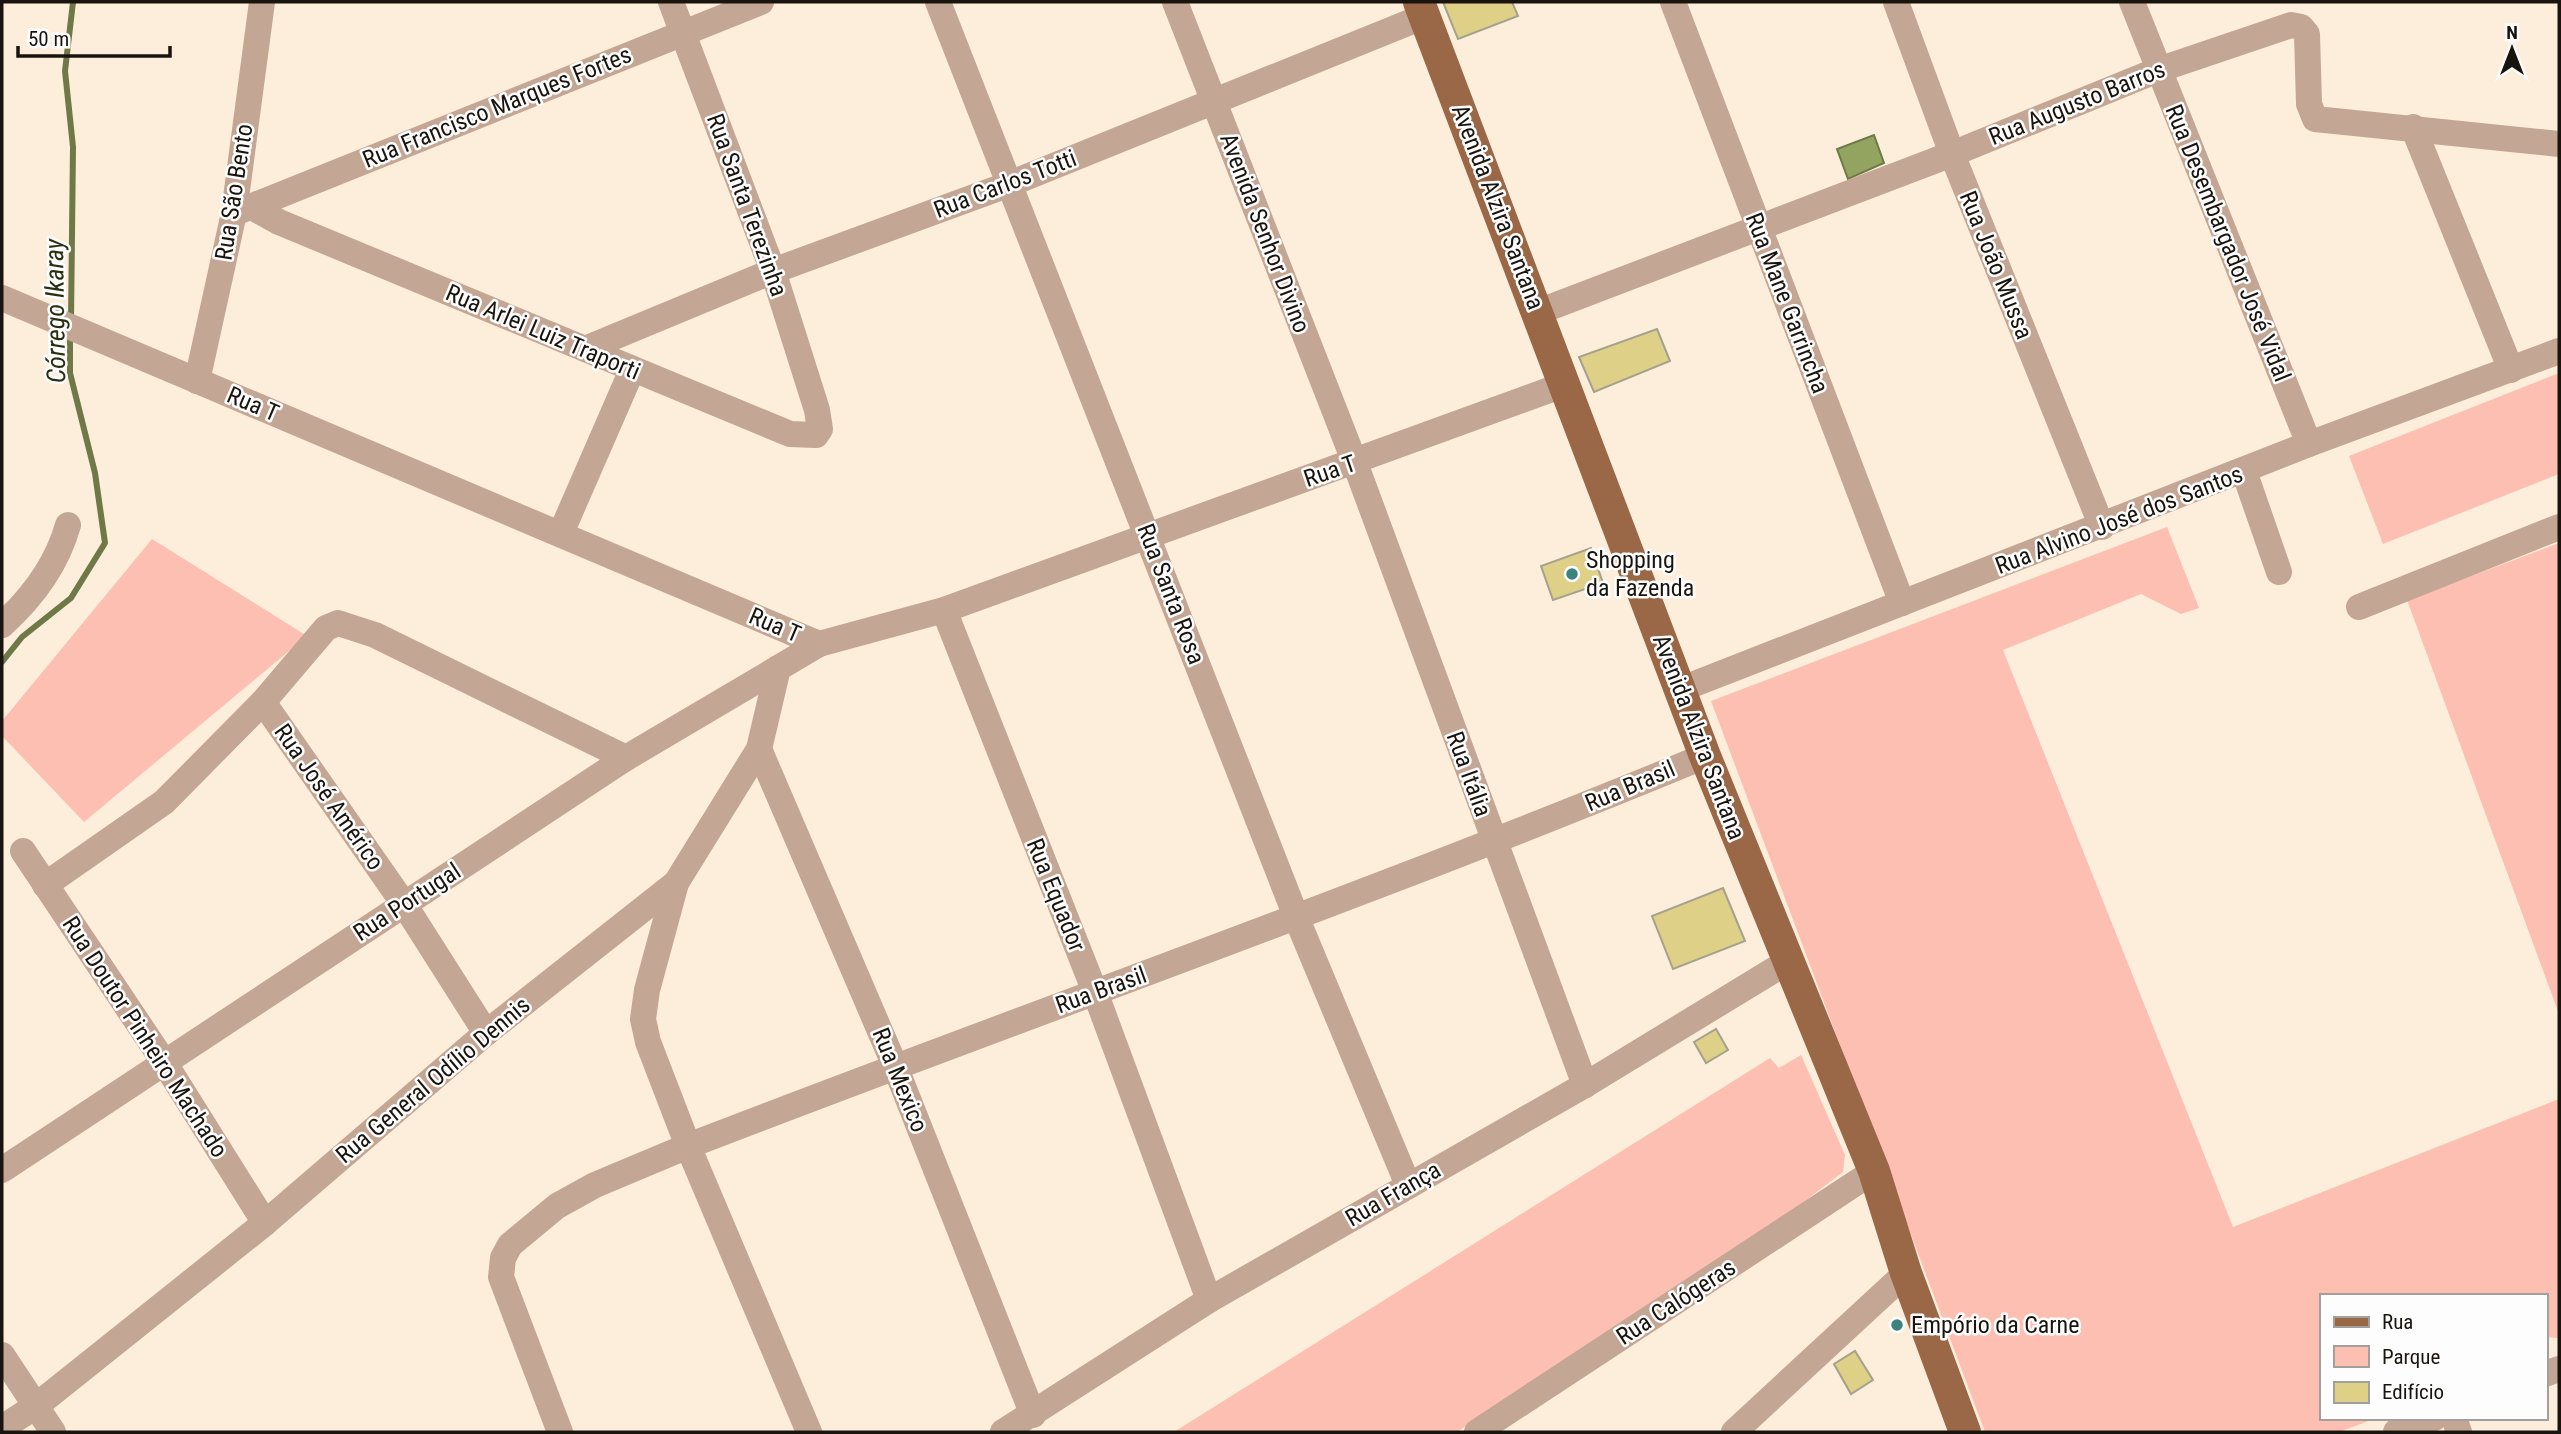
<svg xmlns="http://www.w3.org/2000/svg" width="2561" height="1434" font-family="'Roboto Condensed',sans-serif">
<rect width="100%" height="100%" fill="#fceedb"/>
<g fill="#febfb3">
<path d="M2559 373V474L2383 544 2349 456Z"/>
<path d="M2167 527 2199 608 2181 614 2141 594 2003 650 2233 1227 2559 1099V1338L2545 1337V1296H2321V1418H2377L2339 1432H1985L1711 701Z"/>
<path d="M152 539 307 636 84 822 2 736V721Z"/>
<path d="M2559 543V1014L2407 600Z"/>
<path d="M1801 1055 1845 1155 1843 1172 1781 1219 1457 1432H1174L1770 1058 1779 1068Z"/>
</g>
<path fill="#92a460" stroke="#6e7947" stroke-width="2" d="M1874 135 1884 163 1848 179 1837 149Z"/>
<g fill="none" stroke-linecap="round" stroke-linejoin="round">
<g stroke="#6e7947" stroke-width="6">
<path d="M71 321 73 147 65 71 73 2"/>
<path d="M2 662 22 637 71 598 105 543 95 473 70 373V335"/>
</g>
</g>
<g fill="#dfd088" stroke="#a5a18d" stroke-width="2">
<path d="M1443 2H1512L1518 16 1458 39Z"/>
<path d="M1657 329 1670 361 1594 392 1579 357Z"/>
<path d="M1591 548 1603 583 1553 600 1541 566Z"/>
<path d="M1723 888 1745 941 1673 969 1652 916Z"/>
<path d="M1716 1029 1728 1050 1706 1063 1694 1042Z"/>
<path d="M1855 1351 1873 1380 1851 1394 1834 1364Z"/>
</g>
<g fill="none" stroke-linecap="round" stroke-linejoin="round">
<g stroke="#c3a694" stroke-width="26">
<path d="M938 2 1297 919 1408 1185"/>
<path d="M1175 2 1355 463 1585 1085"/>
<path d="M1673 2 1902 603"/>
<path d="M1896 2 1952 154 2102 527"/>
<path d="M2132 2 2309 444"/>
<path d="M2413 127 2511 370"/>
<path d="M250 206 279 222 790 434 816 435 820 429 817 410 773 271 671 2"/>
<path d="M240 211 761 2"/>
<path d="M2 298 819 644"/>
<path d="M1538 312 1952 154 2158 70 2291 25 2301 27 2307 34 2309 104 2315 119 2559 144"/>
<path d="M585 349 773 271 1007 185 1425 16"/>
<path d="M197 381 234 213 262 2"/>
<path d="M2244 471 2279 572"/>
<path d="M561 533 632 370"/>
<path d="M2359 607 2559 527"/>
<path d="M944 610 1095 992 1209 1300"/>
<path d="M2 625C32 598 57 564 68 525"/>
<path d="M1679 690 2309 444 2559 351"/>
<path d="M263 702 404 904 486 1033"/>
<path d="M759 749 895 1066 1033 1415"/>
<path d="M23 851 164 1062 265 1223"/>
<path d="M676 883 647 990 643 1019 648 1042 688 1146 809 1432"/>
<path d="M45 885 164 802 263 702 326 628 338 623 375 635 626 758"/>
<path d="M2 1170 626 758 819 644 944 610 1566 384"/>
<path d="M2 1355 53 1432"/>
<path d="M2545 1374 2559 1369"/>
<path d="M2454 1418 2459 1432"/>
<path d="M2 1428 36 1406 265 1223 486 1033 676 883 759 749 778 668"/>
<path d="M560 1432 501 1277 503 1258 510 1245 557 1206 595 1185 688 1146C1027 1015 1369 895 1705 756"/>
<path d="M1003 1432 1209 1300 1585 1085 1787 962"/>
<path d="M1477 1432 1874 1171"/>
<path d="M1734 1432 1906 1273"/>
<path d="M2396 1432 2434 1418"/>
</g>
<path stroke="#9a6747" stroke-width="32" d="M1419 2 1705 756 1874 1171 1906 1273 1965 1432"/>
</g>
<g fill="#3c837d" stroke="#fdfdfd" stroke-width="2.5">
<circle cx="1572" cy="574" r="7"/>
<circle cx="1897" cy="1325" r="7"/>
</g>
<g text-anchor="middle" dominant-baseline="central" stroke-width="5" stroke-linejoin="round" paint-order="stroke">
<g font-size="24" fill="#19150e" stroke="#fdfdfd">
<text transform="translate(2077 103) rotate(-22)">Rua Augusto Barros</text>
<text transform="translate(497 107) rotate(-22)">Rua Francisco Marques Fortes</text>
<text transform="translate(1005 184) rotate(-21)">Rua Carlos Totti</text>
<text transform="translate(234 192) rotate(-81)">Rua São Bento</text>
<text transform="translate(747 205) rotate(70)">Rua Santa Terezinha</text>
<text transform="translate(1498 207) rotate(69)">Avenida Alzira Santana</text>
<text transform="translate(1265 233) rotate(69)">Avenida Senhor Divino</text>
<text transform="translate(2228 243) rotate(68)">Rua Desembargador José Vidal</text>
<text transform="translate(1996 265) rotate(68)">Rua João Mussa</text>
<text transform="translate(1787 303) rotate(69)">Rua Mane Garrincha</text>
<text transform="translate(543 332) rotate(23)">Rua Arlei Luiz Traporti</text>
<text transform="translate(253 404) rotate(23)">Rua T</text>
<text transform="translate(1330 471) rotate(-19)">Rua T</text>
<text transform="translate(2119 520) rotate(-21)">Rua Alvino José dos Santos</text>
<text transform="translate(1171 594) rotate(69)">Rua Santa Rosa</text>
<text transform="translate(775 625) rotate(23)">Rua T</text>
<text transform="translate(1699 737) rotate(69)">Avenida Alzira Santana</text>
<text transform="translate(1469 774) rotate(70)">Rua Itália</text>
<text transform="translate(1630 786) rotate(-23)">Rua Brasil</text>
<text transform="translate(329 797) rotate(55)">Rua José Américo</text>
<text transform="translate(1056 895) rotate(68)">Rua Equador</text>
<text transform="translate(407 902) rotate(-33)">Rua Portugal</text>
<text transform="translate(1101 990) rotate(-20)">Rua Brasil</text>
<text transform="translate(145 1037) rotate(57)">Rua Doutor Pinheiro Machado</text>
<text transform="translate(433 1080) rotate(-40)">Rua General Odílio Dennis</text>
<text transform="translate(900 1080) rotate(68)">Rua Mexico</text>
<text transform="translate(1393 1194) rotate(-30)">Rua França</text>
<text transform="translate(1676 1302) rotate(-33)">Rua Calógeras</text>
</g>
<g font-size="24" fill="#19150e" stroke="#fdfdfd" text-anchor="start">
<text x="1586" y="560">Shopping<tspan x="1586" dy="28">da Fazenda</tspan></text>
<text x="1911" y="1325">Empório da Carne</text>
</g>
<g font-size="26" font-style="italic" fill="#282f11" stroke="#fdfdfd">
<text transform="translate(55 311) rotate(-91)">Córrego Ikaray</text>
</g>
</g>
<rect width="2561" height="1434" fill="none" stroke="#19150e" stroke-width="7"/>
<rect x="2320" y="1294" width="228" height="126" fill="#fdfdfd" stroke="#a2a09d" stroke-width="2"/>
<rect x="2334" y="1317" width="35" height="10" fill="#9a6747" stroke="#a2a09d" stroke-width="2"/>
<text x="2382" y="1329" font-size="21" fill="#19150e">Rua</text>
<rect x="2334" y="1346" width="35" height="21" fill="#febfb3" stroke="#a2a09d" stroke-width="2"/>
<text x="2382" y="1364" font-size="21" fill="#19150e">Parque</text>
<rect x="2334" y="1382" width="35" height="21" fill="#dfd088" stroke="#a2a09d" stroke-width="2"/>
<text x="2382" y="1399" font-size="21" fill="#19150e">Edifício</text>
<g transform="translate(2512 49)" stroke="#fdfdfd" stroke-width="5" paint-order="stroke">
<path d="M0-5L12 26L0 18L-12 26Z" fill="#19150e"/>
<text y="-10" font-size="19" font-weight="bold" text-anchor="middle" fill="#19150e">N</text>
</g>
<path d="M18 46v10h152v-10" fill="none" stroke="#19150e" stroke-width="3.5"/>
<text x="28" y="46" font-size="21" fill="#19150e" stroke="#fdfdfd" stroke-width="5" paint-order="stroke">50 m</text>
</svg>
